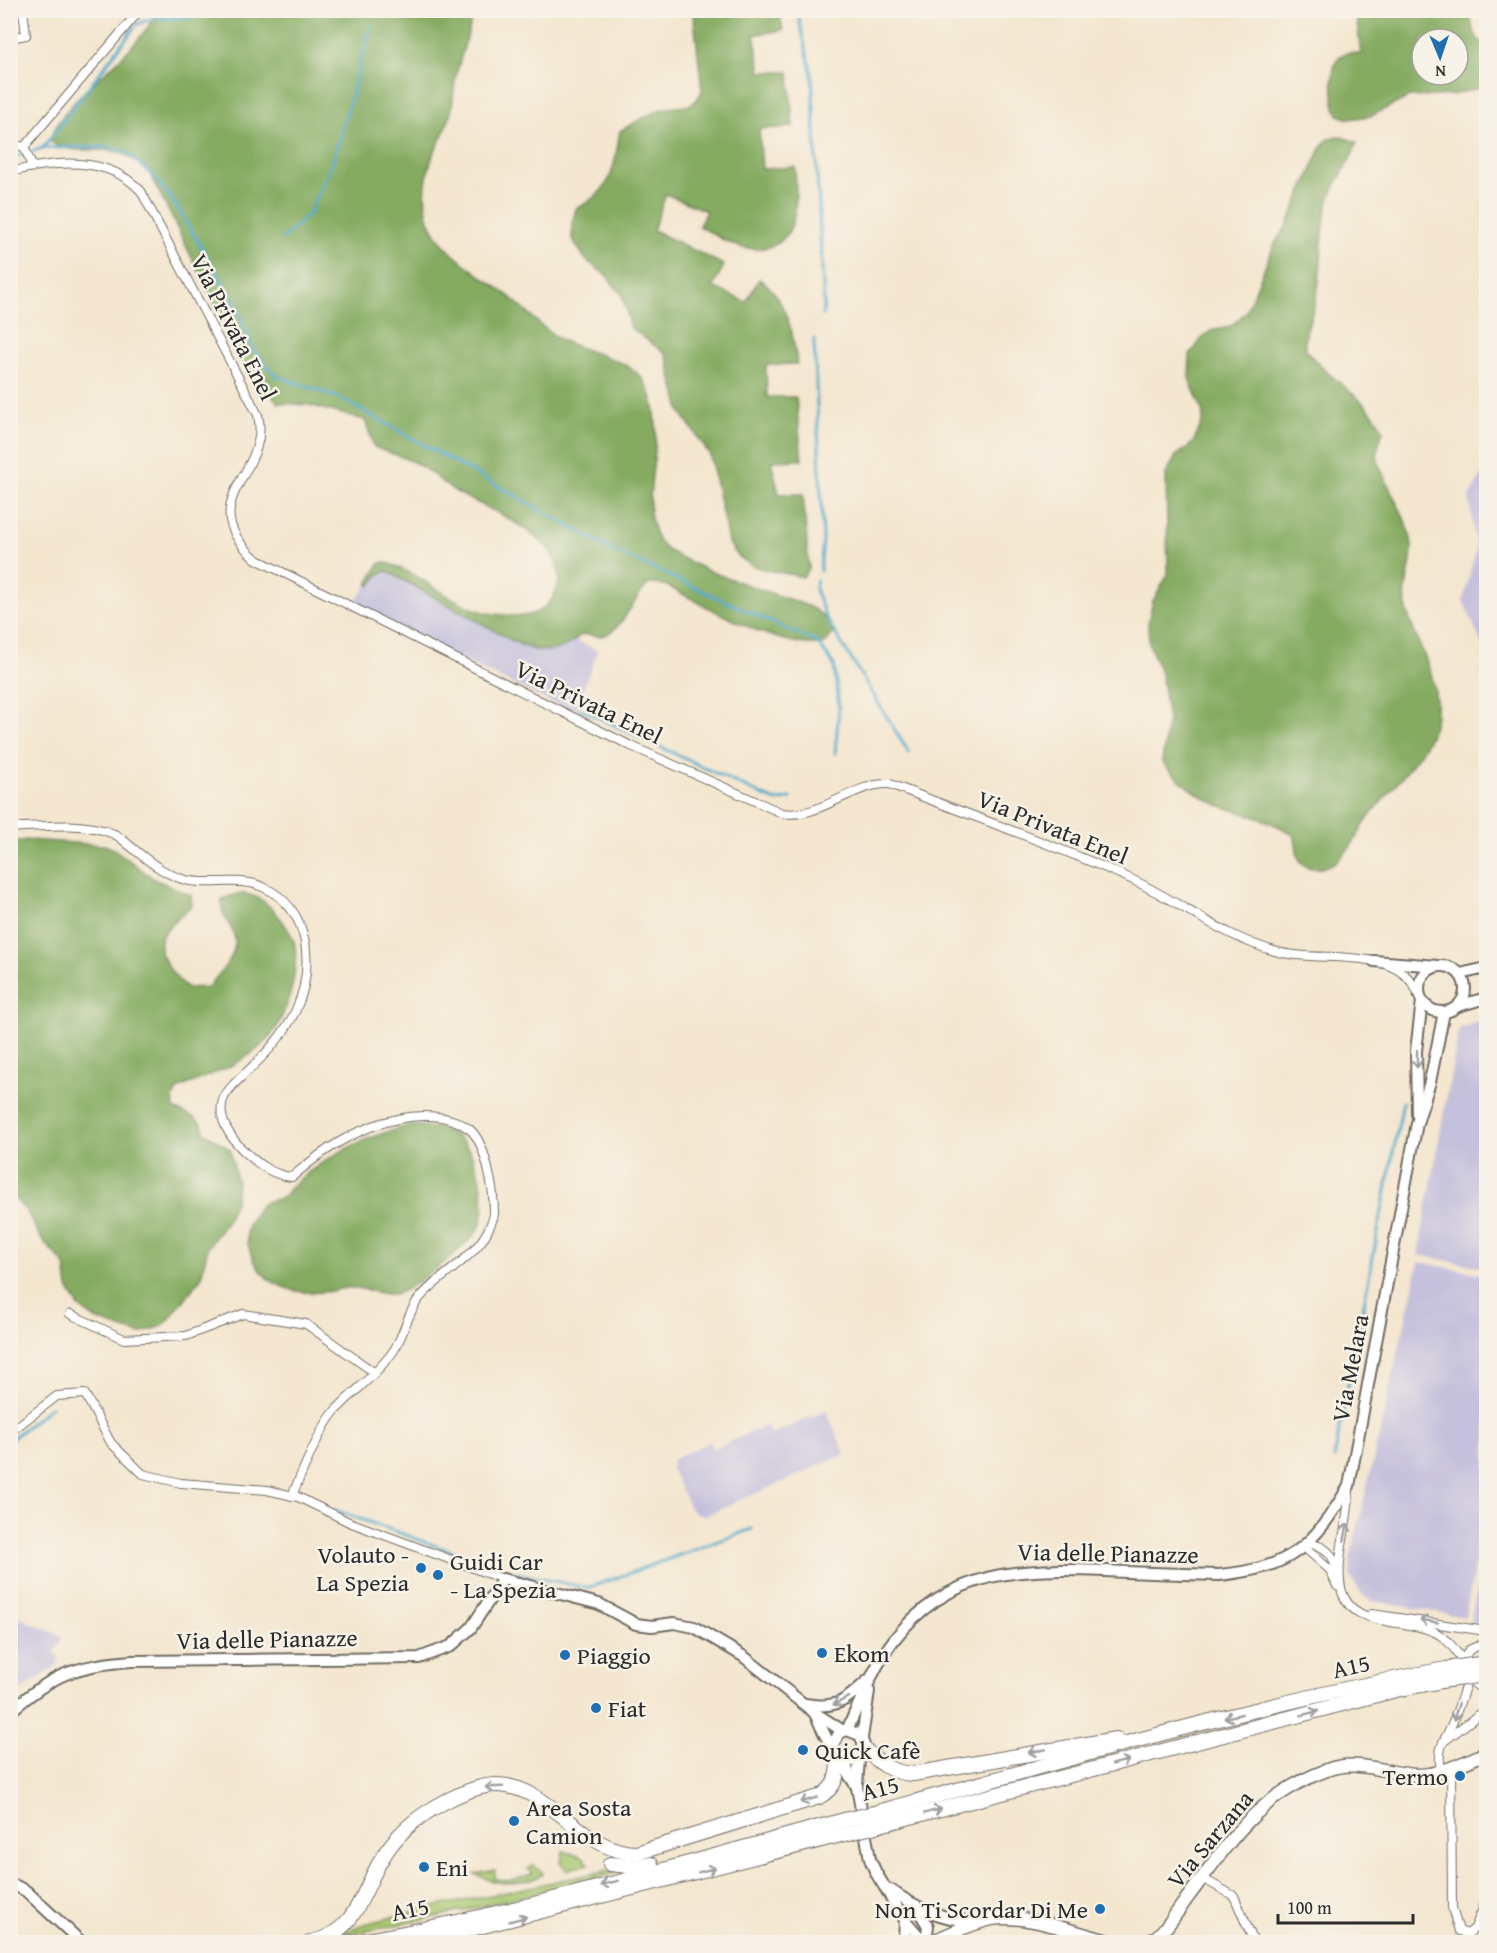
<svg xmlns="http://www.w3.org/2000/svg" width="1497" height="1953" font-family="'Gentium Book Plus',serif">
<rect width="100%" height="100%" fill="#f7f3e8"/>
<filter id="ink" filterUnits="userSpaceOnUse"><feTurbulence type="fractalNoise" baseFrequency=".0167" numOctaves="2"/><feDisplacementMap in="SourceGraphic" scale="12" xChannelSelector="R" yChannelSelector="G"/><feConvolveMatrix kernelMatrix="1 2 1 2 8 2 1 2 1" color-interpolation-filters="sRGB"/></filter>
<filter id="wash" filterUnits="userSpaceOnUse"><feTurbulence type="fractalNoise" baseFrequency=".008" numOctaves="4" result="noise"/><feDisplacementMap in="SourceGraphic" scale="24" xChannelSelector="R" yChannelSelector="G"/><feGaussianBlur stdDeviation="1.35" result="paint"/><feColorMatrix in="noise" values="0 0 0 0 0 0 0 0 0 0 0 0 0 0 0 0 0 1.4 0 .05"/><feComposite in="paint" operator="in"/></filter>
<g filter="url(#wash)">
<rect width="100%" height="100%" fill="#f4e6cf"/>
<g fill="#c5c0db">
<path d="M1486 468V653L1463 601 1476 549 1469 497Z"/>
<path d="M386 571 517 643 568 645 575 640 598 651 573 713 351 607 368 584 370 586 379 574Z"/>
<path d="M1486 1018V1268L1418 1255 1459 1029Z"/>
<path d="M1419 1262 1486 1275V1508L1465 1617 1372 1601 1363 1596 1350 1577V1559Z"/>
<path d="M826 1410 845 1454 705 1516 696 1514 691 1510 671 1468 673 1459 710 1442 713 1449 767 1425 771 1435Z"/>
<path d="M1486 1543V1627L1470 1624Z"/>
<path d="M11 1614 63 1637 55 1652 59 1657 58 1664 11 1697Z"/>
</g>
<g fill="#a6c66e" stroke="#68784c" stroke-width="1.5">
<path d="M563 1851 582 1856 589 1864 566 1870 561 1863Z"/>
<path d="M533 1866 543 1873 540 1876C514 1886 501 1886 475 1874L495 1870V1878L506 1881 530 1875 533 1873 528 1869Z"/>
<path d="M615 1869 616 1873C527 1895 438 1919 348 1934L344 1932 361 1925 419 1910Z"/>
</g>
<g fill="#84ab61" stroke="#586b46" stroke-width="1.5" fill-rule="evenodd">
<path d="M157 11H473C470 32 462 51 457 72 453 86 454 102 450 116 446 131 437 144 432 158 408 231 450 254 502 291 525 307 541 330 566 342 592 355 633 358 647 386 666 424 649 468 650 508 650 519 656 542 666 549 700 571 742 582 779 596 791 600 807 604 817 611 825 617 829 624 834 632L825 644C775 649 709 607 665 585L649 584C632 598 626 626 605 635 598 638 589 633 581 635 559 654 542 655 517 643L387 571 379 574 370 586 368 584 379 564 384 562C423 573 454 609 495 614 517 617 540 619 552 599 585 544 492 512 458 493 444 485 429 470 417 464 404 457 388 452 374 447L365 420 309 405 278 403 272 395 258 390 150 174C143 168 135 160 128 156 104 142 76 159 49 141 70 88 133 62 157 11Z"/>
<path d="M690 11H779L783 30 754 35 761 72H789L793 127 759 129 762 169 795 167C797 206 801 255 745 248 730 246 713 233 699 226L706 211 666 194 653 230 724 265 713 287 746 302 759 279C785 295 794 335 797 364L766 365 767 397H796L802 460 771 461 779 494H803L809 569 803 577C772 570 742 572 728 541L710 455 680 411 666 354 631 328 622 295 607 276 586 260 572 239V223L576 209C614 189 613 171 620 131 633 124 648 114 662 109 681 104 692 112 702 91L694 18Z"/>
<path d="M1359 11 1460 10 1470 16 1473 30 1479 41H1486V86L1453 95 1409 97 1371 116 1349 119 1338 115C1332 103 1328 62 1342 55 1348 51 1355 53 1361 54L1357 22ZM1422 39H1458V75H1422Z"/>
<path d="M1338 136 1357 142C1352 162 1337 177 1330 197 1319 228 1324 265 1316 298 1313 316 1304 329 1305 348 1326 379 1367 396 1383 430L1377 451 1378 462C1386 484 1411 525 1412 546 1413 568 1401 588 1407 610 1417 649 1438 669 1436 714 1434 750 1386 792 1367 820 1358 833 1351 850 1338 860 1330 867 1314 872 1304 865 1295 859 1298 846 1294 836 1272 819 1247 816 1221 806 1202 799 1175 778 1162 762L1168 719 1161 674 1149 644 1148 622 1153 601 1168 574 1166 474 1176 456 1193 443 1203 420 1202 409 1189 379 1190 355 1203 337 1211 331 1231 326 1246 312 1275 243 1287 226 1321 148 1328 139Z"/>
<path d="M29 840 104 845 114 849 154 879 191 895 192 905C183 914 169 924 162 936 153 951 176 980 188 988L208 987C223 969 245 950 230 926 224 916 221 911 222 900 247 885 268 901 283 922 288 930 294 936 295 946 298 977 286 1023 263 1044 239 1067 207 1075 178 1089L173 1098 174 1109 193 1117 201 1123 205 1133 230 1149 237 1182 235 1202 226 1222 208 1247 201 1278 168 1321 160 1327 139 1334 97 1320 79 1307 68 1288 65 1265 42 1240 27 1212 11 1195V842Z"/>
<path d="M409 1126C444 1125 464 1131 476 1166 482 1182 488 1212 479 1228 471 1243 415 1288 398 1293 383 1297 368 1288 353 1288 345 1287 338 1290 331 1291 296 1297 261 1286 250 1251 244 1229 246 1225 260 1206 266 1199 277 1201 284 1196 288 1193 289 1188 293 1185 326 1156 367 1135 409 1126Z"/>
</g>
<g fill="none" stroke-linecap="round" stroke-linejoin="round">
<g stroke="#4ba8c9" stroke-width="3">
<path d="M130 10V11"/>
<path d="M797 10 812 75 824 306 822 315"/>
<path d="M43 148 136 25C162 11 191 26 217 10"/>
<path d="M10 158 43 148 103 147 126 152 152 175 172 199 236 304 254 351 276 376 340 398 614 551 818 643 834 665 839 707 835 754"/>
<path d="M283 238 309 214 333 161 371 26"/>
<path d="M814 339 823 539 820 571"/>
<path d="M817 580 815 589 826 618 909 753"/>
<path d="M578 708 766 797 777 801 791 798"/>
<path d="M10 1440 51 1407"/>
<path d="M1334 1458 1403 1102"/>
<path d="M335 1510 510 1572 588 1588 752 1529"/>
</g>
</g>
</g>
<g filter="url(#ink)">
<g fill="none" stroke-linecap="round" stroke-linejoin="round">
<g stroke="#716c64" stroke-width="10">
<g id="street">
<path d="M10 38 26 35 23 10"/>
<path d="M10 143 24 147"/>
<path d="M32 166 24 147 140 10"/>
<path d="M10 172C55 161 107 155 141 191L258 415C272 474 189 500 256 559L629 745 782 813C819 820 853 782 890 784 970 816 1052 843 1131 879 1180 902 1225 938 1278 952 1314 962 1377 949 1406 976 1411 980 1415 988 1419 994"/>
<path d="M10 828C42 826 85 821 114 834 119 836 124 841 129 845 146 859 161 872 182 879 207 887 238 876 263 887 288 898 300 917 305 942 313 994 289 1032 253 1066 243 1076 228 1087 223 1100 217 1118 230 1137 242 1149 257 1163 271 1175 292 1177 323 1150 357 1127 398 1119 420 1114 449 1114 468 1128 486 1140 494 1192 494 1213 494 1219 489 1228 486 1234 471 1261 437 1276 418 1300 406 1316 404 1337 392 1353 376 1375 354 1391 335 1411 320 1428 301 1474 292 1496"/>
<path d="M70 1314 124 1339 186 1336 243 1314 306 1324 375 1373"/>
<path d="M10 1432 57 1396 85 1394 111 1443 143 1474 181 1483 267 1490 298 1497 349 1522 503 1579"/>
<path d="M1349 1486C1350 1519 1337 1551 1340 1581 1344 1633 1409 1615 1440 1635 1450 1641 1455 1651 1462 1659"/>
<path d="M1307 1543C1326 1546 1333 1553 1337 1571"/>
<path d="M1304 1547 1330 1570 1337 1586"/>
<path d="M1372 1614 1486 1631"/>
<path d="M1461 1663 1469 1650 1486 1642"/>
<path d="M1467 1678 1479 1687H1486"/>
<path d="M1443 1742 1486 1709"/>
<path d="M1451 1767 1452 1908 1459 1931 1468 1934 1475 1928 1486 1901"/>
<path d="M1441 1771C1436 1743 1447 1740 1455 1716 1460 1704 1463 1691 1468 1679"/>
<path d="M1202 1878 1234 1896 1254 1942"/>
<path d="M1063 1942 1066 1931"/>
</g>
</g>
<g stroke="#716c64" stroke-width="14">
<g id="secondary">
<path d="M1374 961 1438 966"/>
<circle cx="1442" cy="989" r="23"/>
<path d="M1460 974 1486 968"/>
<path d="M1458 1006 1486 998"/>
<path d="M1417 1114 1416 1051 1422 1001"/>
<path d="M805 1704C836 1709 845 1702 867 1681"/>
<path d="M10 1712C52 1674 77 1665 132 1661L419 1658 451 1646 471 1628 503 1579 599 1604 636 1624 652 1626 674 1623 694 1627 743 1656 815 1713 843 1731"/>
<path d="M815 1714C824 1730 836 1772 859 1758L864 1745 860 1735 847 1730 839 1733 833 1745"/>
<path d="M847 1730C861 1700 873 1668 893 1641 949 1568 1022 1568 1105 1571 1143 1573 1181 1574 1219 1575 1292 1568 1313 1546 1349 1486L1417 1123 1430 1082 1444 1012"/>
<path d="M862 1738 869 1691"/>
<path d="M859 1758 857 1787 870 1859 876 1873 905 1920 924 1942"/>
<path d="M845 1761 849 1775 857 1787"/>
<path d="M10 1883 26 1891 81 1942"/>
<path d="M891 1890C918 1910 943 1918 976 1923"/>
<path d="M917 1908 928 1926 926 1942"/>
<path d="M904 1942 905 1920"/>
</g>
</g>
<g stroke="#716c64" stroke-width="15">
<g id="primary">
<path d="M931 1942C950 1934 971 1923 992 1919 1026 1913 1078 1934 1112 1942"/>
<path d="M1150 1942C1166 1931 1177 1912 1188 1897 1231 1840 1257 1796 1327 1770 1358 1758 1386 1774 1417 1775 1441 1775 1465 1762 1486 1753"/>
</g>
</g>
<g stroke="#716c64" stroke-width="16">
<g id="highway">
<path d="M864 1749C880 1763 891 1773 913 1774L1116 1739"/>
<path d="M874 1813C1063 1761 1252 1704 1446 1669"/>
<path d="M876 1826 1396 1690 1448 1680"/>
<path d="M610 1864 638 1867 651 1864"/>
<path d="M311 1942C359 1933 362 1887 386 1852 402 1828 423 1813 448 1800 462 1793 480 1785 496 1785 551 1785 582 1853 637 1853L819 1797C836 1788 838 1775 838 1758"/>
<path d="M355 1942C520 1914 686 1863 848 1819"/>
<path d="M420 1942 849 1833"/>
</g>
</g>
<use href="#street" stroke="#fff" stroke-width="8"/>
<use href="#secondary" stroke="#fff" stroke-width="10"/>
<use href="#primary" stroke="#fff" stroke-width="12"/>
<use href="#highway" stroke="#fff" stroke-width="14"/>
<g stroke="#716c64" stroke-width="16" stroke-linecap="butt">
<g id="highway-bridge">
<path d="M1446 1669 1486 1663"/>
<path d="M1448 1680 1486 1675"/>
<path d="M848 1819 874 1813"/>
<path d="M849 1833 876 1826"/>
</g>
</g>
<use href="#highway-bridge" stroke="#fff" stroke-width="14"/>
</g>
<defs><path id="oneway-shaft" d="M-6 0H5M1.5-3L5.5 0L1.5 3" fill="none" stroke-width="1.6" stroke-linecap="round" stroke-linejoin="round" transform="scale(1.5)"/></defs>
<g stroke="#a0a0a0">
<use href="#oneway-shaft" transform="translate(1417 1059) rotate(90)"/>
<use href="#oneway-shaft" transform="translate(1346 1532) rotate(-79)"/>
<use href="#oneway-shaft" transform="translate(1429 1621) rotate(-170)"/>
<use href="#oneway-shaft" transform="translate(841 1701) rotate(154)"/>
<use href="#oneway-shaft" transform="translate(1456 1712) rotate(108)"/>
<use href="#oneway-shaft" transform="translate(1310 1713) rotate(-15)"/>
<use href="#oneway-shaft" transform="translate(1233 1716) rotate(167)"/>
<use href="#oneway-shaft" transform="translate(1037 1751) rotate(170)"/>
<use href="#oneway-shaft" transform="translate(1121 1762) rotate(-15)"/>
<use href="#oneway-shaft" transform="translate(494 1787) rotate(178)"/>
<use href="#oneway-shaft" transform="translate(809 1800) rotate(163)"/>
<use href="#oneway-shaft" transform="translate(933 1811) rotate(-15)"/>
<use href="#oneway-shaft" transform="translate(707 1870) rotate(-15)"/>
<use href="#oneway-shaft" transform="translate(609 1883) rotate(166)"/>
<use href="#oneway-shaft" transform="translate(518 1919) rotate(-15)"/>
</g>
</g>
<g fill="#1f6fb2" stroke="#f7f3e8" stroke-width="2">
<circle cx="421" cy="1568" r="6"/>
<circle cx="438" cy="1575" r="6"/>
<circle cx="822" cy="1653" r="6"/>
<circle cx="565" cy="1655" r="6"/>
<circle cx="596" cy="1708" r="6"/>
<circle cx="803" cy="1750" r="6"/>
<circle cx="1460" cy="1776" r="6"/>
<circle cx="514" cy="1821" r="6"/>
<circle cx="424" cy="1867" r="6"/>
<circle cx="1100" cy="1909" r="6"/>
</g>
<g text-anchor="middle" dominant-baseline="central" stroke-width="5" stroke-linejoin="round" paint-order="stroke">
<g font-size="24" fill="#2b2b2b" stroke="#f7f3e8">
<text transform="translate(234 327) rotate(63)">Via Privata Enel</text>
<text transform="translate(589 702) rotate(26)">Via Privata Enel</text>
<text transform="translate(1053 827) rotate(22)">Via Privata Enel</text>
<text transform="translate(1350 1368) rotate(-79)">Via Melara</text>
<text transform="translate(1108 1553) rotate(1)">Via delle Pianazze</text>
<text transform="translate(267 1639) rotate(-1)">Via delle Pianazze</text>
<text transform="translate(1351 1666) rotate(-13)">A15</text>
<text transform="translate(880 1788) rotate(-15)">A15</text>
<text transform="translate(1210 1839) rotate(-50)">Via Sarzana</text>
<text transform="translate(410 1909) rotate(-12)">A15</text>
</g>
<g font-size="24" fill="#2b2b2b" stroke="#f7f3e8" text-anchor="start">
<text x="409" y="1554" text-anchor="end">Volauto -<tspan x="409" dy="28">La Spezia</tspan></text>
<text x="450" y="1561">Guidi Car<tspan x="450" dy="28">- La Spezia</tspan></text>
<text x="834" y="1653">Ekom</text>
<text x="577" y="1655">Piaggio</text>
<text x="608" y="1708">Fiat</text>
<text x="815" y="1750">Quick Cafè</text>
<text x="1448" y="1776" text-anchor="end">Termo</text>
<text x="526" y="1807">Area Sosta<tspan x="526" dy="28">Camion</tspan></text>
<text x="436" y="1867">Eni</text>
<text x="1088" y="1909" text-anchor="end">Non Ti Scordar Di Me</text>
</g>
</g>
<rect width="1497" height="1953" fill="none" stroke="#f7f3e8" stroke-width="36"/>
<g transform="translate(1440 57) rotate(178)"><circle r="28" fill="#f7f3e8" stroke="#a5a39c" stroke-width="1.5"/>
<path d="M0-4.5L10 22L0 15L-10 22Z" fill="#1f6fb2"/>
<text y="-9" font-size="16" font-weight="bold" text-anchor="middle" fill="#2b2b2b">N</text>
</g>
<path d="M1278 1914v9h135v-9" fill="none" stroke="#2b2b2b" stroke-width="3"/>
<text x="1287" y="1914" font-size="18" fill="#2b2b2b" stroke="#f7f3e8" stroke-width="4.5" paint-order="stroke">100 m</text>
</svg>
